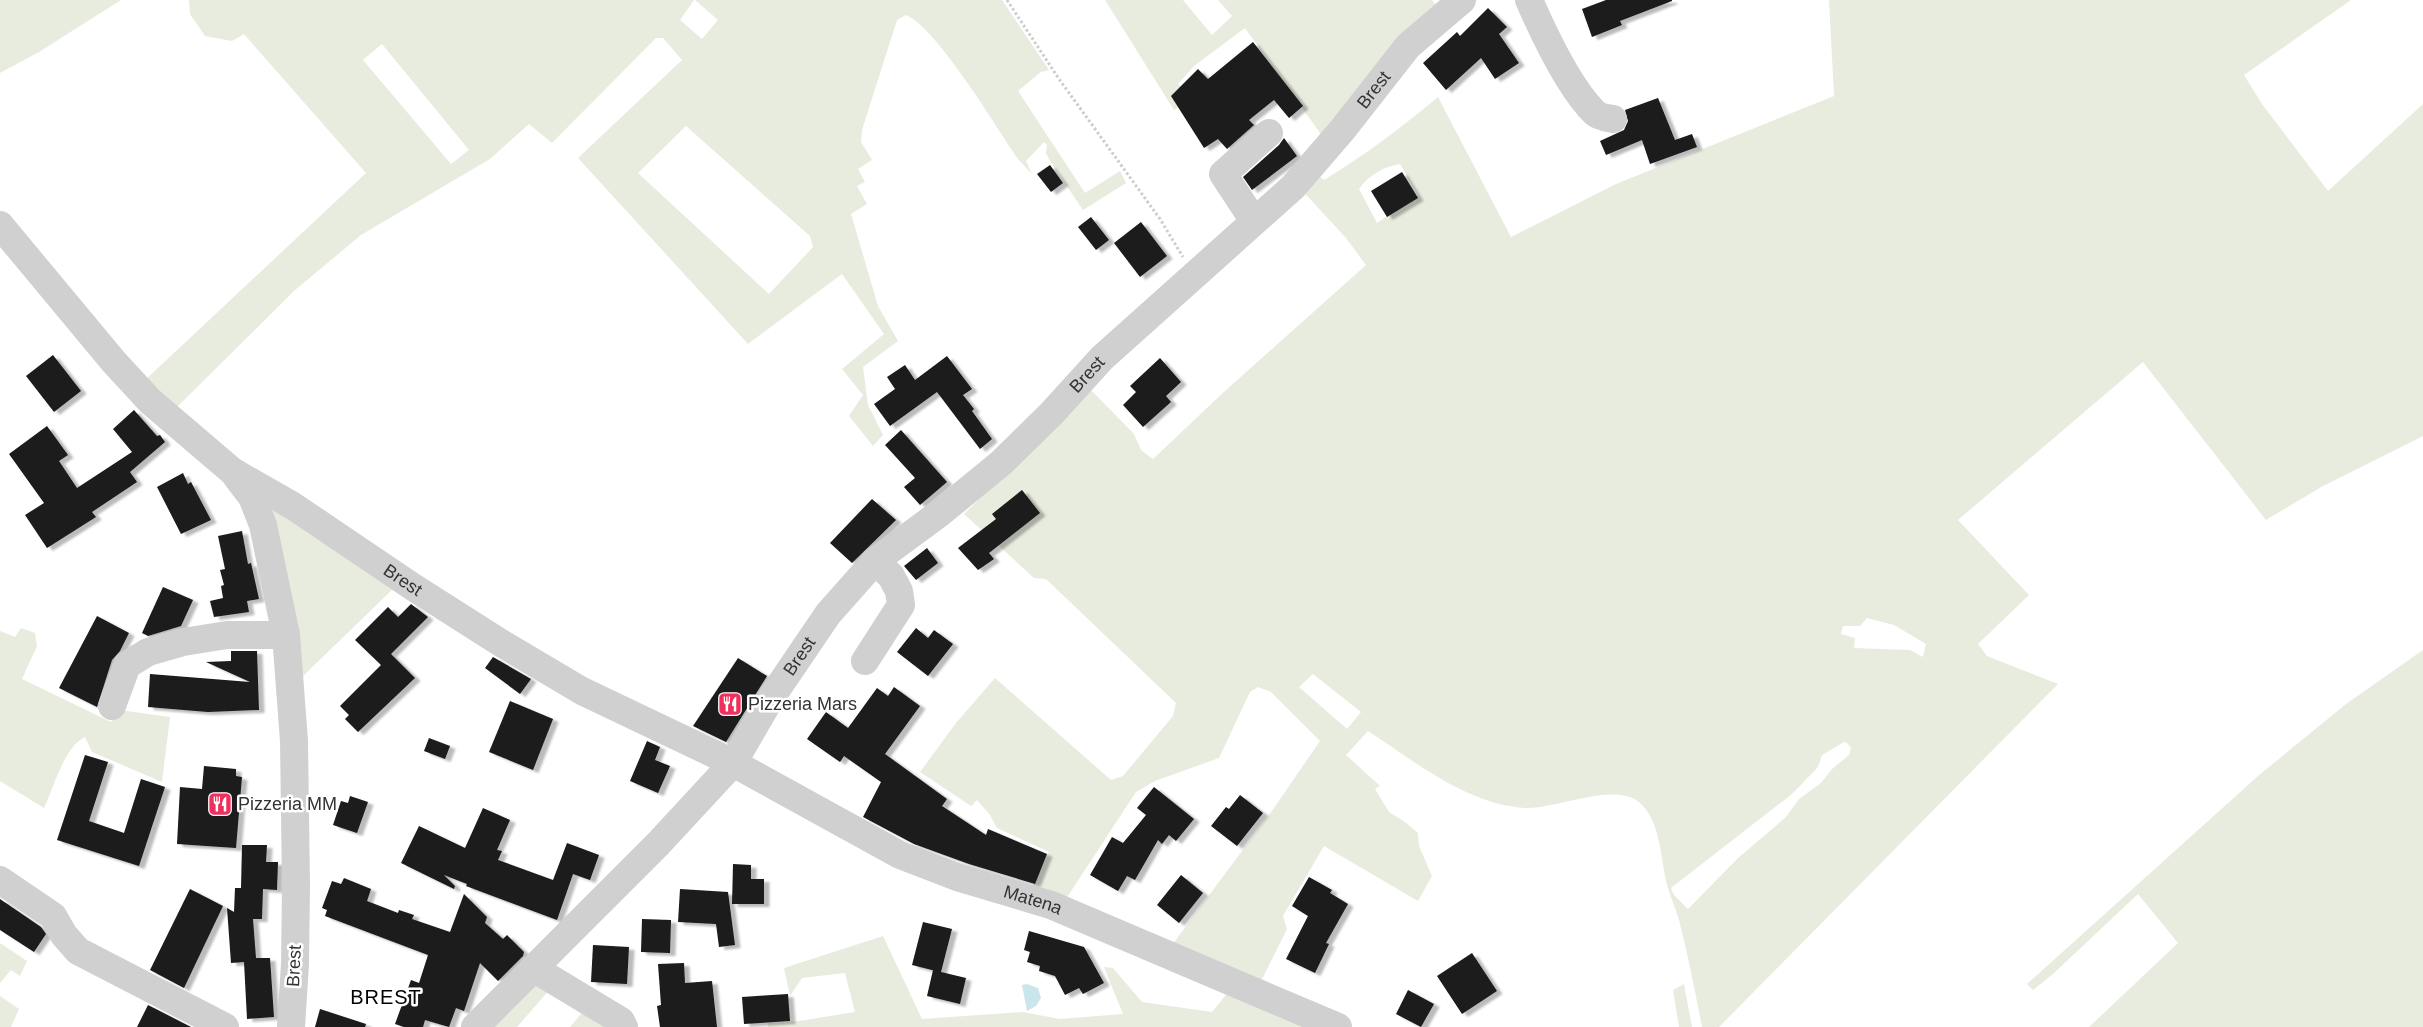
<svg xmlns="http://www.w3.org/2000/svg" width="2423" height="1027" font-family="Arial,sans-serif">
<defs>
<filter id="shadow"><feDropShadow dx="5.5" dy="3" stdDeviation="1" flood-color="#0004"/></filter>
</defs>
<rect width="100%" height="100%" fill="#fff"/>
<g fill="#e8ecde" fill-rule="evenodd">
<path d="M0 0H121L39 52 0 73Z"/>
<path d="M189 0H694L680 20 702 39 718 20 695 0H1002L1049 70 1041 72 1018 91 1085 193 1120 171 1126 183 1083 210 1050 161 1046 153 1047 145 1044 142 1026 161 1032 174 1018 159C996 127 937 28 906 15L897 20 862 130 861 142 872 160 858 169 865 182 857 186 867 204 851 214 878 306 898 341 863 367 868 405 883 435 873 446 849 416 863 395 842 369 884 334 842 274 748 344 578 158 682 60 663 38H656L552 143 529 124 490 159 361 235 294 291 175 409 143 382 366 173 244 34 232 41 205 36 190 14ZM382 44 469 150 451 164 363 60ZM686 126 810 236 813 247 769 294 638 173Z"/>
<path d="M1105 0H1183L1212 35 1232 16 1218 0H1432L1435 4 1440 0H1450L1325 140 1245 28 1194 66 1178 84 1196 102 1184 105 1174 110Z"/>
<path d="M1829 0H2351L2244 75 2262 104 2328 191 2423 104V436L2323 486 2266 520 2143 362 1958 520 2029 595 1978 644 1987 656 2058 684 1719 1027H1702C1695 991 1688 955 1679 920 1676 909 1671 899 1668 888 1660 861 1662 823 1640 803 1616 781 1557 809 1526 808 1467 805 1416 762 1368 731L1346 755 1380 786 1375 789 1389 812 1405 822 1418 833 1419 846 1432 876 1418 901 1324 846 1283 916 1287 929 1259 985 1169 949 1274 808 1320 741 1271 692 1258 687 1250 692 1219 758 1155 781 1136 792 1062 905 1030 892 1049 852 997 828 990 815 977 800 971 806 920 772 956 723 995 678 1111 780 1123 776 1173 716 1176 703 1046 579 1034 578 964 514 1090 389 1134 434 1141 450 1153 459 1226 390 1366 265 1346 238 1298 186 1314 172 1324 180C1365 155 1401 128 1438 97L1511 237 1616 184 1834 96ZM1400 164 1418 195 1377 223 1359 189C1369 175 1383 167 1400 164ZM1867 618 1894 625 1926 644 1923 657 1910 650 1854 648 1855 638 1841 634 1843 626H1860ZM1313 674 1361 712 1347 729 1299 687ZM1844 742 1847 743 1851 748 1849 755 1832 769 1821 783 1799 799 1786 817 1738 858 1688 909 1674 895 1671 888 1792 794 1818 767 1822 755Z"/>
<path d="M277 508 397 585 301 678 268 514Z"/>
<path d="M21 628 35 633 37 646 22 679 111 722 120 710 170 717 162 782 92 752 85 737C64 747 54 787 44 808L0 781V631L15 637Z"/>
<path d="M2423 650V1027H2089L2178 943 2138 894 2053 974 2033 990 2027 984 2258 776 2346 704Z"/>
<path d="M883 936 922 1019 1023 1012 1060 1019 1123 1014 1104 967 1113 968 1142 1002 1212 1012 1229 991 1314 1027H768V1023L793 1022 855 1012 845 973 802 978 790 996 784 968Z"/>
<path d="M0 943 27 961 20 976 11 970 0 983Z"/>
<path d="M535 980 551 988 517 1027H488Z"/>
<path d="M1684 984 1692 1027H1679L1673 990Z"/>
<path d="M0 996 19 1009 11 1027H0Z"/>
<path d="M586 1008 617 1027H570Z"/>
</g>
<path fill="#cae6ed" d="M1027 984 1038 988 1041 998 1036 1006 1027 1011 1022 985Z"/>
<g fill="#1a1a1a" filter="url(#shadow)">
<path d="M1606 0H1672V1L1620 21 1622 25 1592 37 1582 9Z"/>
<path d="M1488 8 1507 27 1499 34 1519 63 1495 79 1481 58 1446 90 1423 63 1457 32 1460 36Z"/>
<path d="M1253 42 1303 106 1289 118 1274 100 1249 120 1254 125 1227 149 1218 139 1204 148 1171 96 1198 69 1208 79Z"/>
<path d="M1658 98 1675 140 1692 134 1697 147 1650 164 1642 140 1606 155 1600 141 1624 130 1628 121 1625 110Z"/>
<path d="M1284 138 1297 156 1252 190 1243 177 1279 145Z"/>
<path d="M1050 165 1063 183 1051 192 1037 174Z"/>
<path d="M1402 172 1418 198 1387 217 1371 191Z"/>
<path d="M1091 217 1109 240 1096 250 1078 227Z"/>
<path d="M1141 222 1167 256 1140 277 1114 243Z"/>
<path d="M53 355 81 391 54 412 26 376Z"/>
<path d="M947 356 972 389 963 395 974 409 972 411 992 439 980 449 937 392 890 426 874 404 895 389 887 377 905 365 915 380Z"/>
<path d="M1160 358 1181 382 1166 396 1171 402 1143 427 1123 405 1136 392 1130 386Z"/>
<path d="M134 410 157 436 160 435 165 442 130 472 137 482 92 512 96 517 47 548 25 515 44 503 9 454 47 426 68 455 59 461 77 488 132 452 113 429Z"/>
<path d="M901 430 947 482 920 505 904 487 915 478 885 445Z"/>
<path d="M183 473 188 484 191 482 211 520 181 534 157 487Z"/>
<path d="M1022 490 1040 513 989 553 994 559 978 570 958 548 996 519 992 514Z"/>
<path d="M872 499 896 520 852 563 830 543Z"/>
<path d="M242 531 248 564 251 563 259 599 247 601 249 612 214 617 210 601 223 598 221 586 224 585 220 570 225 569 218 536Z"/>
<path d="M927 548 938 563 916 580 904 566Z"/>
<path d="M163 587 193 600 181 626 148 636 142 633Z"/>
<path d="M411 604 428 617 391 654 415 678 358 732 345 719 349 715 340 706 381 665 355 640 388 607 398 617Z"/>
<path d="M97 616 129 633 120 651 112 660 97 707 59 688Z"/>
<path d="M916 628 928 638 934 630 953 644 928 676 897 652Z"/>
<path d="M231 651H257L259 710 208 712 148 707 150 674 250 682 206 662 231 661Z"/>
<path d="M493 657 531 679 520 694 485 668Z"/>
<path d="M738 658 767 676 726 742 693 726Z"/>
<path d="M894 687 920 706 885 754 947 799 942 806 986 835 988 829 1047 854 1035 884 969 864 914 844 863 817 881 782 844 756 840 762 807 739 826 712 848 728 877 688 888 696Z"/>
<path d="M510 701 553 719 533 770 489 752Z"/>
<path d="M429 738 450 746 445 759 424 751Z"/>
<path d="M647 741 660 747 655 760 670 766 658 793 630 781Z"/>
<path d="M85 755 108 762 89 821 124 833 141 779 165 787 139 866 57 840Z"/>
<path d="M204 766 236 769V776L242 777 236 848 177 844 180 787 202 789Z"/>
<path d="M1154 787 1194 819 1176 841 1169 835 1162 844 1158 840 1135 880 1127 876 1118 891 1090 875 1112 837 1123 843 1146 815 1137 808Z"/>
<path d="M1240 795 1263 813 1237 846 1211 826 1226 807 1229 809Z"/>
<path d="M350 796 368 802 357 833 333 825 341 801 348 803Z"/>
<path d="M483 808 510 820 497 850 502 851 498 860 553 880 567 843 599 855 590 880 573 874 557 920 466 886 467 884 444 875 455 886 454 889 401 863 419 826 465 848Z"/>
<path d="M242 845H267L266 862H278L277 890 263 889 262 919H253L256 958H270L274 1017 247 1019 244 962 231 963 227 908 234 912 235 888H241Z"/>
<path d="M733 864 751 865V879H764V904H732Z"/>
<path d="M1181 875 1203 893 1179 923 1157 905Z"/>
<path d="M1309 877 1332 890 1330 893 1348 904 1326 943 1329 944 1315 973 1286 959 1308 916 1292 906Z"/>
<path d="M344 878 371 889 367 901 398 913 399 910 414 915 412 919 450 932 464 894 487 917 485 923 503 939 507 935 524 952 523 956 498 981 480 963 464 1011 456 1008 449 1027 425 1020 423 1027H404L395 1024 411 980 419 983 428 955 325 916 327 910 322 908 332 881 341 884Z"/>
<path d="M190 889 223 906 184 988 150 970Z"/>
<path d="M680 889 728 892 735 945 719 947 716 924 678 922Z"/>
<path d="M0 899 41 927 46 934 34 952 0 930Z"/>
<path d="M642 919 671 920 670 953 641 952Z"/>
<path d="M923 922 952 929 941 972 966 978 960 1004 927 996 933 970 940 972 912 965Z"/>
<path d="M1029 931 1084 947 1104 983 1083 994 1079 988 1065 995 1055 976 1039 971 1040 966 1027 962 1030 952 1024 950Z"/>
<path d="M593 945 629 947 627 984 591 982Z"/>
<path d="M1472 953 1497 991 1462 1014 1437 976Z"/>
<path d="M684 963 685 983 712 981 717 1027H660L657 1006 661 1005 658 964Z"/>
<path d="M1408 990 1434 1004 1421 1027 1396 1014Z"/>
<path d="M788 994 790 1021 744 1024 742 997Z"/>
<path d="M148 1005 191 1027H137Z"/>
<path d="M320 1009 366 1024 365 1027H315Z"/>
</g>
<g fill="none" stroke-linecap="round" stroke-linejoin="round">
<path stroke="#cdcdcd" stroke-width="3" stroke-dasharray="2.5 2.5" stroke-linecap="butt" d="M1007 0 1059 79 1160 219 1183 257"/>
<g stroke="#d0d0d0" stroke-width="28">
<path d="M1529 0C1543 32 1570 89 1595 113 1599 117 1608 118 1613 119"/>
<path d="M1254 221 1223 174 1269 133"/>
<path id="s1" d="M0 225 114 362 150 401 232 471 293 506 413 587 501 643 582 691 733 763 900 855 957 877 1051 905 1338 1027"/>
<path d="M236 476 252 497 263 525 286 635 294 741 296 886 295 964 291 1027"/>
<path d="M865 661 901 605 899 591 891 576 875 561"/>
<path d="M112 706 127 665 148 652 183 642 227 635H286"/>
<path d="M0 880 53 916 64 935 78 951 225 1027"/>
<path d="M533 968 621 1021 624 1027"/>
<path id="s2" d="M475 1027 658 844 733 763 769 701 828 614 875 561 940 513 1001 463 1052 413 1102 358 1293 187 1343 129 1408 46 1462 0"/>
</g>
</g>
<defs>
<g id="restaurant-square" transform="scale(1.25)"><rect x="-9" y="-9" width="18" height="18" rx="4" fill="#ee305e" stroke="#fff"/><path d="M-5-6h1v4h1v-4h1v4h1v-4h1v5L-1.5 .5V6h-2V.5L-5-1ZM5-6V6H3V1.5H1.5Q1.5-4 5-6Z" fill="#fff"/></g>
</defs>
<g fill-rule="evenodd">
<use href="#restaurant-square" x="730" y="704"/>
<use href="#restaurant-square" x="220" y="804"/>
</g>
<g text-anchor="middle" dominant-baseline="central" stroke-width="5" stroke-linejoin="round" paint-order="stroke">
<g font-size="18" fill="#333" stroke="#fff">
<text stroke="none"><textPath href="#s2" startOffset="1305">Brest</textPath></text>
<text stroke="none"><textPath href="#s2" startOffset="900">Brest</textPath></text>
<text stroke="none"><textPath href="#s1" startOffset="542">Brest</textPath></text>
<text stroke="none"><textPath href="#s2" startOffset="495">Brest</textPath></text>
<text stroke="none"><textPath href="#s1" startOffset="1251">Matena</textPath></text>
<text transform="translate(294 966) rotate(-87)">Brest</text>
</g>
<g font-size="18" fill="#333" stroke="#fff" text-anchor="start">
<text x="748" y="704">Pizzeria Mars</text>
<text x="238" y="804">Pizzeria MM</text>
</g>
<g font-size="20" letter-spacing="1" fill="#000" stroke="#fff">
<text x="386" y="997">BREST</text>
</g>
</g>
</svg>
